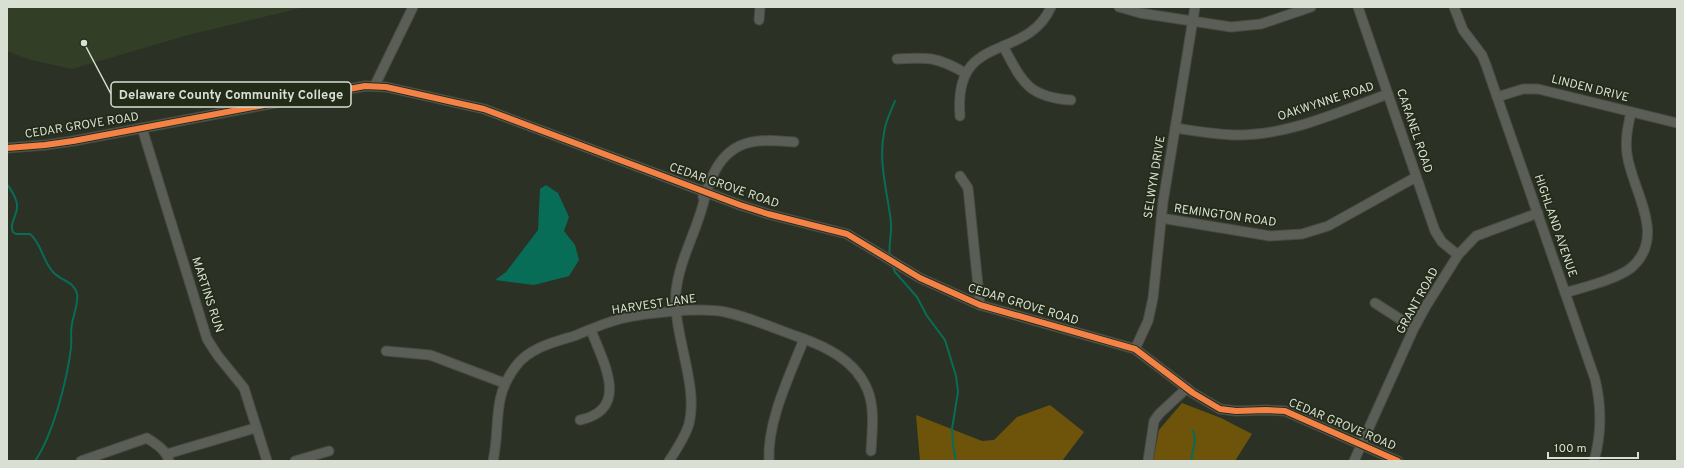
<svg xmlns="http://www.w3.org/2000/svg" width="1684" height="468" font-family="Overpass,sans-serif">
<rect width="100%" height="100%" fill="#2c3126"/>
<path fill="#333e26" d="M7 7H305L188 35 72 69 31 60 7 51Z"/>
<g fill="#6d540a">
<path d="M1182 403 1221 418 1252 434 1235 461H1153L1159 430Z"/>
<path d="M1050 405 1084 432 1062 461H920L916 415 982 441 994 440 1017 417Z"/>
</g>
<path fill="#076d56" d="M546 185 558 193 569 217 564 231 575 245 579 260 569 276 534 285 495 280 506 272 538 230 540 189Z"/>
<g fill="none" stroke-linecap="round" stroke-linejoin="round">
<g stroke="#076d56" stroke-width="2">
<path d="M7 184C11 190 18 199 17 207 17 216 9 223 13 232L16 234H30C42 244 42 260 53 272 61 281 74 281 77 294 79 302 73 316 72 324 70 332 72 340 71 348 67 380 53 435 35 461"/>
<path d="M890 257C888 245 892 235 891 223 888 194 878 163 884 133 885 122 891 111 895 101"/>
<path d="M892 265 895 272 917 297 927 316 945 340 956 376 958 392 952 429 953 446 956 461"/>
<path d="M1191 461 1195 440 1193 430"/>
</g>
<g stroke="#484c43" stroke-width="11">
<g id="minor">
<path d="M1119 7 1140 13 1231 27 1261 24 1311 7"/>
<path d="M1358 7 1435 231 1442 242 1458 255"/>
<path d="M1454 7 1463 30 1482 55 1486 65 1595 379C1602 408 1602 433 1594 461"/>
<path d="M759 20 760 7"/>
<path d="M1003 46C1022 81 1027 97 1071 100"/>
<path d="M897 59C928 57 938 57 965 73"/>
<path d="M375 85 413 7"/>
<path d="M1497 97 1523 89H1538L1677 123"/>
<path d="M960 116C953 30 1026 63 1051 7"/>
<path d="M142 128 207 339 218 356 244 388 267 461"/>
<path d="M1175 128C1196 131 1217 135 1239 135 1290 135 1341 111 1388 94"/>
<path d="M7 148 45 145 73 141 365 86 386 87 484 109 740 205 768 214 847 234 920 278 980 305 1135 349 1193 393 1220 409 1236 411 1266 410 1285 411 1398 461"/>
<path d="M960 176 968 188 980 305"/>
<path d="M703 197C708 188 711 178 716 169 734 137 762 139 794 142"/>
<path d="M1161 218 1270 236 1302 234 1328 226 1416 177"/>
<path d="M1565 293C1584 287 1615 280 1631 268 1668 236 1632 191 1627 154 1625 139 1628 126 1631 112"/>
<path d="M1375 303 1414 328"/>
<path d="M1135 349 1148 321 1153 298 1163 202 1195 7"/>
<path d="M386 351 430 355 504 383"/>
<path d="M580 420C631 409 603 362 591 330"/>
<path d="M167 454 255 428"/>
<path d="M81 461 147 438C156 444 166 450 169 461"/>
<path d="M295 461 329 451"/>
<path d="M493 461C501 425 491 398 516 366 529 348 554 342 574 336 589 330 604 323 620 319 646 313 698 307 725 312 749 317 773 328 796 336 825 346 856 360 868 391 875 409 872 433 871 451"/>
<path d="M669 461C677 449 685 437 689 424 699 384 672 333 676 291 680 256 700 226 706 192"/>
<path d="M769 461C767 421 790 375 804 339"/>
<path d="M1148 461 1154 421 1159 414 1187 388"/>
<path d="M1354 461 1414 328 1426 306 1458 255 1476 236 1538 213"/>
</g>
</g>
<use href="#minor" stroke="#5b5e56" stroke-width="9"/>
<g stroke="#232b19" stroke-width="8">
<path id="cycleway" d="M7 148 45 145 73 141 365 86 386 87 484 109 740 205 768 214 847 234 920 278 980 305 1135 349 1193 393 1220 409 1236 411 1266 410 1285 411 1398 461"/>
</g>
<use href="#cycleway" stroke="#f48246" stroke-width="6"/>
</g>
<g text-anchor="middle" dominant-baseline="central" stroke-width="3.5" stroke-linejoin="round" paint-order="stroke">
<g font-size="12" fill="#d9dfd3" stroke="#232b19">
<text transform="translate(1590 89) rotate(14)">LINDEN DRIVE</text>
<text transform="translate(1326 102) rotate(-18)">OAKWYNNE ROAD</text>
<text transform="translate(82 126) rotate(-9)">CEDAR GROVE ROAD</text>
<text transform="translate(1414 131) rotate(71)">CARANEL ROAD</text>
<text transform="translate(1155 177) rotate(-81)">SELWYN DRIVE</text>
<text transform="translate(724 186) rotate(19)">CEDAR GROVE ROAD</text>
<text transform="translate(1225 216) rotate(8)">REMINGTON ROAD</text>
<text transform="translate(1555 226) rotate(71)">HIGHLAND AVENUE</text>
<text transform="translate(207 295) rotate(72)">MARTINS RUN</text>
<text transform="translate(1418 301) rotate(-61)">GRANT ROAD</text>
<text transform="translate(654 305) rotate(-8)">HARVEST LANE</text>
<text transform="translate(1023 305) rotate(17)">CEDAR GROVE ROAD</text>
<text transform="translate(1342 425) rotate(23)">CEDAR GROVE ROAD</text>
</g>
</g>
<path fill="none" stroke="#d9dfd3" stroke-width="1.5" d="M84 43L111 94"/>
<circle fill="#d9dfd3" stroke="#232b19" stroke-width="1.5" cx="84" cy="43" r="4"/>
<rect fill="#232b19" stroke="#d9dfd3" stroke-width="1.5" x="111" y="82" width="240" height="25" rx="4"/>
<g font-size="13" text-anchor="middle" font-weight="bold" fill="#d9dfd3">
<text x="231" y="99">Delaware County Community College</text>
</g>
<rect width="1684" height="468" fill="none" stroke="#d9dfd3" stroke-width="16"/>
<path d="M1548 452v6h90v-6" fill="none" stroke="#d9dfd3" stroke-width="2"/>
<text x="1554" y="452" font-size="12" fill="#d9dfd3" stroke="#232b19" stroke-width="3" paint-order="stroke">100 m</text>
</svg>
